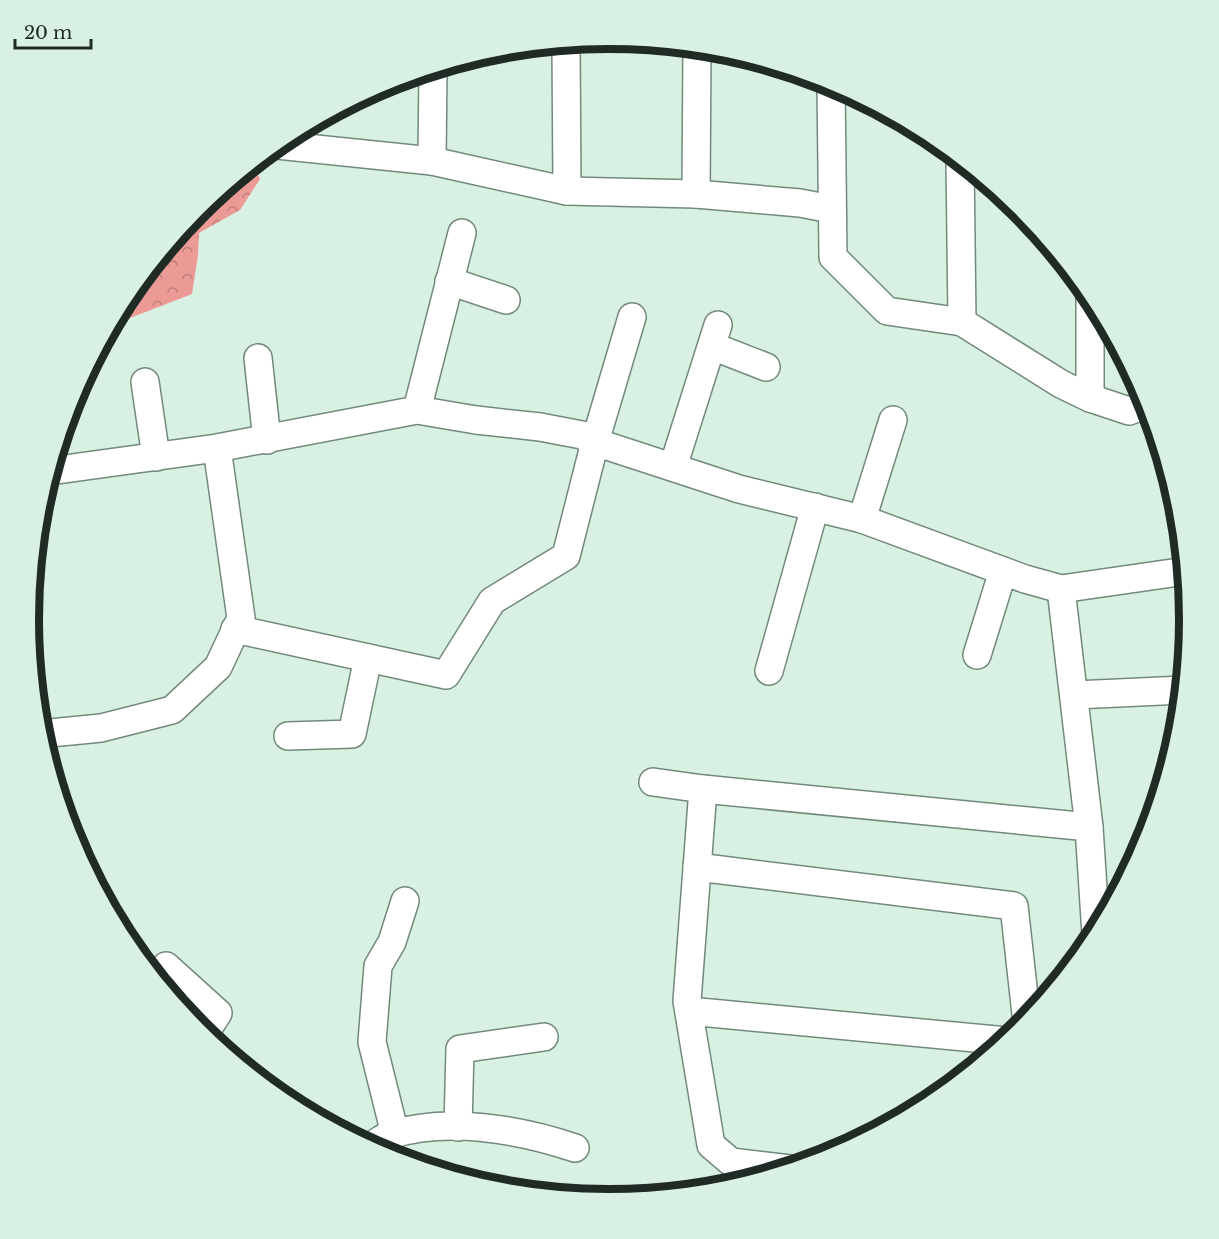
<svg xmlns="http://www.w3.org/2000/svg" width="1219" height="1239" font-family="'Libre Baskerville',serif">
<defs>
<pattern id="forest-crowns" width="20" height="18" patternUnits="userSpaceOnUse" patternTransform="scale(1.5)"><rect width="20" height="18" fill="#eb9a96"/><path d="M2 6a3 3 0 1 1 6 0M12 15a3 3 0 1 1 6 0" fill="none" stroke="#be7e7a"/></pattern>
</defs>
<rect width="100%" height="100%" fill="#d9f1e2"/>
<path fill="url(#forest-crowns)" d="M253 164 260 179 240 210 199 233 198 255 192 294 112 325 127 296 199 208Z"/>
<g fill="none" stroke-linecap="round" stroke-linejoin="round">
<g stroke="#73897b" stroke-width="30">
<g id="minor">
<path d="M566 43 567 191"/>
<path d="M831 83 833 257 887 311 962 322 1061 384 1090 398 1129 411 1148 404"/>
<path d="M277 145 432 161 567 191 696 194 800 203 831 209"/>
<path d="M960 159 962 322"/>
<path d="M432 161 433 69"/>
<path d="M696 194 697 47"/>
<path d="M449 281 506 300"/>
<path d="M1090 294V398"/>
<path d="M712 346 766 367"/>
<path d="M258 358 267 440"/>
<path d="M145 382 156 457"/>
<path d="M417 410 462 233"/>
<path d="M673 467 718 325"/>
<path d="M50 471 217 448 417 410 476 420 540 427 582 435 595 442 739 489 862 519 1025 579 1061 589 1186 571"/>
<path d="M862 519 893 420"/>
<path d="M1061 589 1089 827 1096 935"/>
<path d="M235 629 446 675 492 601 566 556 595 442 632 317"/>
<path d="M977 655 1003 571"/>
<path d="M769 671 815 507"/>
<path d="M1075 695 1183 690"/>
<path d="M40 734 101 728 172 710 218 667 241 618 217 448"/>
<path d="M288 736 352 734 368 658"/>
<path d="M653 782 703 789"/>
<path d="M697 867 1014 906 1027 1023"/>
<path d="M166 966 218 1013 204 1035"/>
<path d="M689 1011 1007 1041"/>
<path d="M458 1127 460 1049 544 1037"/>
<path d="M395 1134 372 1042 378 966 392 942 405 901"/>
<path d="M370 1147C377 1143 383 1137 390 1135 447 1117 519 1129 575 1148"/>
<path d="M790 1169 731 1162 711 1145 687 1001 703 789 1089 827"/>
</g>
</g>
<use href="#minor" stroke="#fff" stroke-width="27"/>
</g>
<path d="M0 0H1219V1239H0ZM39 619a570 570 0 1 1 1140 0a570 570 0 1 1-1140 0Z" fill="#d9f1e2" fill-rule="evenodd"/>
<path fill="none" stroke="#212b25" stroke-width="8" d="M39 619a570 570 0 1 1 1140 0a570 570 0 1 1-1140 0Z"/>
<path d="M15 39v9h76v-9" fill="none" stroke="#212b25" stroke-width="3"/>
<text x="24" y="39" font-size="18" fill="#212b25" stroke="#d9f1e2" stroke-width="4.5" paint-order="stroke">20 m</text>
</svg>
